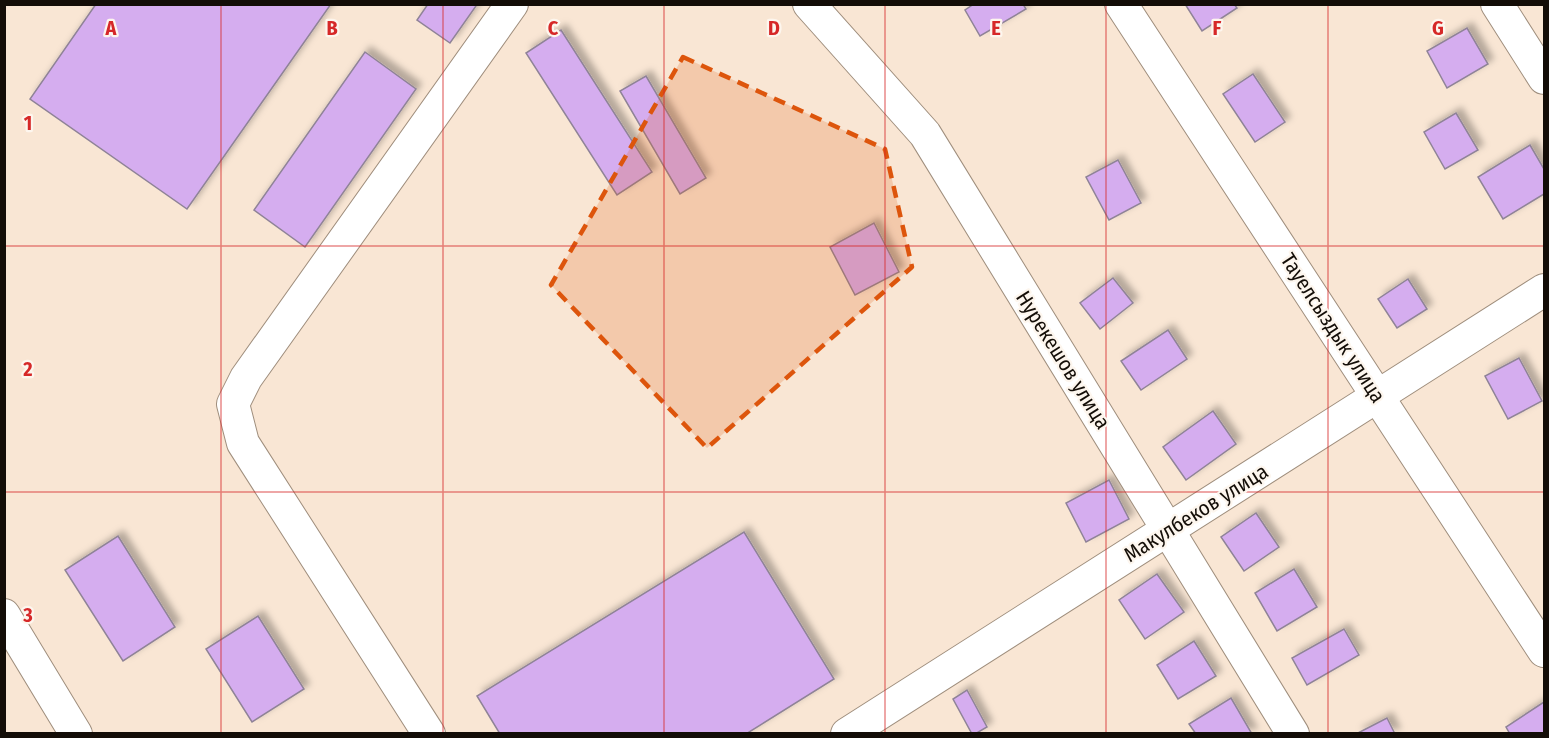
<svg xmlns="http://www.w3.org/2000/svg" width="1549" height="738" font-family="'Fira Sans Condensed',sans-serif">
<defs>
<filter id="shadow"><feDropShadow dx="5.5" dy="-5.5" stdDeviation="3" flood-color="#0004"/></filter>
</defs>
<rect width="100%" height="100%" fill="#f9e6d4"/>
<g fill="#d5adef" stroke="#8f8397" stroke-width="1.5" filter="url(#shadow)">
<path d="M96 4H331L187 209 30 99Z"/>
<path d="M428 4H475L476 6 450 43 417 20Z"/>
<path d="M974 4H1023L1026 9 980 36 965 10Z"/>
<path d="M1185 4H1234L1237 8 1202 31Z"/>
<path d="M1467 28 1488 64 1447 88 1427 51Z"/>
<path d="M561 30 652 172 617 195 526 53Z"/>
<path d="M365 52 416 89 305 247 254 210Z"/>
<path d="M1253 74 1285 122 1255 142 1223 94Z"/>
<path d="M646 76 706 178 680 194 620 91Z"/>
<path d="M1456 113 1478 150 1445 169 1424 132Z"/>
<path d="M1530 145 1544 169V194L1503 219 1478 177Z"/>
<path d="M1118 160 1141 203 1109 220 1086 177Z"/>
<path d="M874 223 899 272 855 295 830 247Z"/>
<path d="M1113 278 1133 303 1100 329 1080 303Z"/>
<path d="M1408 279 1427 309 1397 328 1378 299Z"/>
<path d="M1168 330 1187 359 1141 390 1121 361Z"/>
<path d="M1519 358 1542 401 1508 419 1485 376Z"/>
<path d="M1213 411 1236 444 1186 480 1163 447Z"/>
<path d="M1109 480 1129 519 1086 542 1066 503Z"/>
<path d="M1256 513 1279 547 1244 571 1221 537Z"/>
<path d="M744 532 834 679 746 734H500L477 696Z"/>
<path d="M118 536 175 627 123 661 65 570Z"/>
<path d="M1294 569 1317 607 1277 631 1255 593Z"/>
<path d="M1157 574 1184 612 1145 639 1119 600Z"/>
<path d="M258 616 304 689 252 722 206 649Z"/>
<path d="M1344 629 1359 655 1307 685 1292 658Z"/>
<path d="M1194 641 1216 676 1178 699 1157 665Z"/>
<path d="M967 690 987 727 975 734H972L953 699Z"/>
<path d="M1231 698 1252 734H1196L1189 724Z"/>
<path d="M1544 702V734H1510L1506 727Z"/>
<path d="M1387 718 1395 734H1356Z"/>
</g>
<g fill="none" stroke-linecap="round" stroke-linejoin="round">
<g stroke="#9f8e7d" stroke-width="34">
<g id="minor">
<path d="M809 4 925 134 1293 734"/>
<path d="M1121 4 1544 651"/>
<path d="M1497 4 1544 78"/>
<path d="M4 615 76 734"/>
<path d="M429 734 243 443 233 404 246 378 512 4"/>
<path d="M847 734 1544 290"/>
</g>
</g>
<use href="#minor" stroke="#fff" stroke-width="32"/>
</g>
<path fill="#dd550c" fill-opacity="0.2" stroke="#dd550c" stroke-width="4.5" stroke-dasharray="12 8" stroke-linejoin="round" d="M683 57 885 149 912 267 707 448 551 285Z"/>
<path fill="none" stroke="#d62828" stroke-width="1.5" stroke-opacity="0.55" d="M221 4V734M443 4V734M664 4V734M885 4V734M1106 4V734M1328 4V734M4 246H1544M4 492H1544"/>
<g text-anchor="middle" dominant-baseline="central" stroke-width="4.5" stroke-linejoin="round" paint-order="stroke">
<g font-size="21" fill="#130d07" stroke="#fdf6ee">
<text transform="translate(1333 328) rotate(57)">Тауелсыздык улица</text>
<text transform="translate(1063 360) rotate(58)">Нурекешов улица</text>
<text transform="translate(1196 513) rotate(-32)">Макулбеков улица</text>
</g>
</g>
<g font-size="20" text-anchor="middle" font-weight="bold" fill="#d62828" stroke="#fdf6ee" stroke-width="4.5" stroke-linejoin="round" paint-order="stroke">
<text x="111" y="35">A</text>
<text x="332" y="35">B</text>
<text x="553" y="35">C</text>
<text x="774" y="35">D</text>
<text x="996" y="35">E</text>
<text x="1217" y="35">F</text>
<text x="1438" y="35">G</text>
<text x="28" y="130">1</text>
<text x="28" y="376">2</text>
<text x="28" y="622">3</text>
</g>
<rect width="1549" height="738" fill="none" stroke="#130d07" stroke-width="12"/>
</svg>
